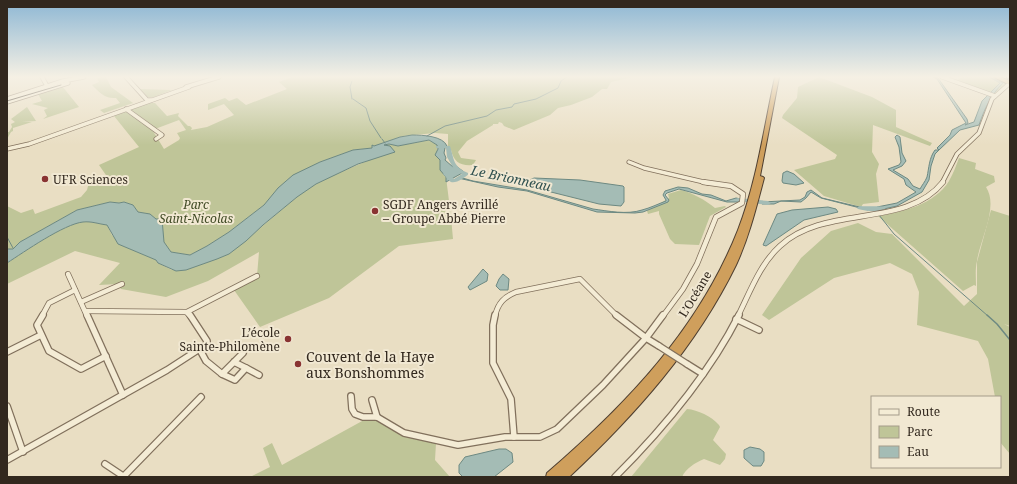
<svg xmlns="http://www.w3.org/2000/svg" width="1017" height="484" font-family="'Noto Serif',serif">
<rect width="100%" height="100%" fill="#e9dec3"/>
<g fill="#bfc598" fill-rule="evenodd">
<path d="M100 77H106L111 87 133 103 104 113 100 110 120 103 116 98C105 99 99 92 92 85L99 82 97 78Z"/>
<path d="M292 77H634L611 82 607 89H602L592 97 571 105 558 108 550 115 514 130 504 126 502 123 499 122 498 124H493V125L467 141 458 152 461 158 476 160 473 165C460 166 454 162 451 150L448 149V134L435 133 403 136 372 148 353 150 320 162 287 180 264 205 229 232 207 246 190 255 171 252C169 248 165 245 163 241 155 224 161 215 138 212L133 205 124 202 119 203 110 202 77 210 20 242 13 249H7V206L21 213 33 209 35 214 81 197 87 190 88 186 108 178 99 165 139 147 114 116 149 103H155L167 116 179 113 178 116 188 126H190L192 128 191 130 207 127 234 115 224 104 208 110V104L225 98 229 101 237 98 246 105 287 89 279 82ZM179 120 186 130 177 133 180 138 179 140 164 149 153 131 155 129Z"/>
<path d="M819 77 872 97 896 110V127L932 143 930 146 873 125 872 152 879 164 876 174 879 202 863 204 861 207 824 196 794 170 835 159 837 155 782 118 783 115 797 98 798 87Z"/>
<path d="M962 77H995L1006 84 994 94 957 81Z"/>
<path d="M62 86 79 107 43 119 47 116 44 110 48 108 32 104 42 101 38 94Z"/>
<path d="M140 89 171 90H172L154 97H147Z"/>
<path d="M27 107 36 121 22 122H32L13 128V131L11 132 7 139V132H9L12 127 11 124 15 122 11 119Z"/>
<path d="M429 140 437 145V155L440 160 443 173 446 177 451 217 453 239 399 246 329 298 260 327 234 290 257 276 259 252 208 281 166 297 121 289 118 284 99 285 120 263 75 251 7 284V263C24 252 64 224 83 222 91 221 99 224 107 225L112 235 123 246 156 260 158 263 172 270H186L229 254 304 191 329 177 367 161 387 147 384 145 389 144 398 146Z"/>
<path d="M959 158 976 163 975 169 994 176 995 182 986 187C999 207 980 239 977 261 975 269 976 278 976 286L974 285 963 291 878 216C903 212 935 204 949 181 953 174 956 166 959 158Z"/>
<path d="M681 190C693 193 705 200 715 208L725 206 726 207 710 216 699 245 675 244 670 239 659 214V211L648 214 647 211 669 198 668 194Z"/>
<path d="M991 210 1010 216V326L1004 324 1010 327V454L1000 442V397H995L988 359 978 341 917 325 919 292 912 274 890 263 834 278 769 320 762 315 801 258 831 231 858 223 876 232 892 234 964 306 977 294V262Z"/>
<path d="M687 409C698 410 711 416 719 425L720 427 713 440 726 454 725 459 720 465 704 459C695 463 686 468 682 477H631Z"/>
<path d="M377 417 404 433 436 443 435 460 450 477H250L270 467 263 448 272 443 282 465 364 420Z"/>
</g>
<g fill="#a4bcb5" stroke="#6d8982">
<path d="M933 77 938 78 967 119 968 123 965 125 974 122 982 101 1000 83 989 77 1003 83C990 96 985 108 979 125L960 130 939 150 937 148 950 135 952 130 966 123 937 79Z"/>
<path d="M412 135C423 135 443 136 447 146L445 148 444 153 446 158 445 160 453 167 456 166 464 172 446 182V177L440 170V160L435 155 438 149 437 145 429 140 398 146 389 144 384 145 390 146 395 152 358 164 316 184 297 197 263 225 246 241 229 254 217 259 186 270 176 271 158 263 156 260 118 244 107 225C99 224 91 221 83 222 64 224 24 252 7 263V249H13L20 242 77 210 110 202 119 203 124 202 133 205 138 212 150 214 156 219H162L164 242 171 252 190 255 207 246 229 232 264 205 278 188 293 175 320 162 353 150 372 148V145L374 146 400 137Z"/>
<path d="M897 135 900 137 902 153 906 161 902 166 893 170 908 179 913 186 920 189C922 185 925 182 927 177 929 168 929 158 935 150H939L935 154 931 166 929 180 922 192 897 206 875 211 877 207 897 203 916 192 906 185 904 179 888 169 899 165 901 162 899 147 895 137Z"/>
<path d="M787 171 794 174 804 183 796 185 783 183 782 181 783 173Z"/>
<path d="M459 177 473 181 527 190 593 209C608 211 627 215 642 210 650 208 658 204 666 201V200L663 195 665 191 678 187 688 188 702 194 711 195 726 201 736 198 741 199V202H727L679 189 667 193 665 195 669 200 668 202 643 212 635 213 597 212 527 191 498 187 458 178Z"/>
<path d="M534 178 580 180 623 186 624 187V202L621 206 599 204 515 183 522 179 530 180Z"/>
<path d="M811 190 822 198 868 209V210L821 198 811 192 806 198 801 202 781 201 774 204H762V202L800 200 805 197 807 192Z"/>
<path d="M828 207 836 209 838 212 804 220 766 246 763 245 777 214 792 210Z"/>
<path d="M483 269 488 274 487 281 470 290 468 287Z"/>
<path d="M503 274 509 279 508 290H500L496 286 499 279Z"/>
<path d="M750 447 760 449 764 452V461L761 466H753L744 458V450Z"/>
<path d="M499 449H506L512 453 513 462 494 477H463L459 473V465L465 457Z"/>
</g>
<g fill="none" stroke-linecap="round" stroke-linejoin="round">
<g stroke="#6d8982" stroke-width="1">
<path d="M352 81 350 87 352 99"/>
<path d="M353 99 366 108 370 121 381 138"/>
<path d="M427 136 445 126 487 116 496 110 512 107 514 104 536 99 558 88 561 81 567 77"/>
<path d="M382 139 385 143"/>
<path d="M873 209 876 212"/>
<path d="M879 215 894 234 988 316"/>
<path d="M7 237 13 248"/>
</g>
<path stroke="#6d8982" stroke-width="1.5" d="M987 315 997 324 1010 340"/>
<g fill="#a4bcb5" fill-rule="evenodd">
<path d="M436 146H450C454 159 453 167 468 173L469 174C465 177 456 184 451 182 449 181 446 177 444 175L443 174 444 173H448L454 179 462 174 455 171 447 157 446 148H436Z"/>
<path d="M738 198 768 201 771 203 768 205 736 201 735 200 736 199Z"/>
<path d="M860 206C867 207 880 205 886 208 879 213 866 211 858 209L857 208 858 207Z"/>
</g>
<g stroke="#81705c" stroke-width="5">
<g id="minor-far2">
<path d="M42 77 47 86"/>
<path d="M126 77 147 100H151"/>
<path d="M942 77 995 96"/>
<path d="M186 87 219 77"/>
<path d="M7 99 63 81 84 77"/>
<path d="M7 102 68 83"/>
<path d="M126 109 162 135 156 139"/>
<path d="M7 149 29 144 189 87"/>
<path d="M629 162 644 168 708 183"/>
<path d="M942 183 957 154 979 133 992 99 1010 83"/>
</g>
</g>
<g stroke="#81705c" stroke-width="6">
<g id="minor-far1">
<path d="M68 274 87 316"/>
<path d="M81 302 122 284"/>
<path d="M85 311 186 312 190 316"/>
<path d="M187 312 257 276"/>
<path d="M42 316 49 303 75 290"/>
<path d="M495 316C498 303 504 297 516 292L580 279 617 316"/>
<path d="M663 316 683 289 697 264 716 217 742 203 743 194 731 186 703 182"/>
<path d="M738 316C750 292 760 264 780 246 825 204 906 229 943 182"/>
</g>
</g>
<g stroke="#81705c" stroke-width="8">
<g id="minor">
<path d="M43 315 37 325 49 351 81 369 106 356"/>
<path d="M87 315 123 395"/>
<path d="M495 315 493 325V363L511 399 514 437"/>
<path d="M616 315 646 338 663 315"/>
<path d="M736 319 759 330"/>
<path d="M200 350 206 361 222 374 243 353 245 348"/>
<path d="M7 352 41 335"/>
<path d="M234 362 246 368"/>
<path d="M687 364 703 374"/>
<path d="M222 374 235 380 246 368 259 375"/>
<path d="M351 396 352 409 355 414 363 417H377L404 433 458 445 505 437H540L557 429 603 385 646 338 659 346"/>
<path d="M372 400 377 417"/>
<path d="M7 406 23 452"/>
<path d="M7 460 167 370 207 344V341L190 315"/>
<path d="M105 464 123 476"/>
<path d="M123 477 201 397"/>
<path d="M615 477C663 429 708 376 739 315"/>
</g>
</g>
<g stroke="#4f3f30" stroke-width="2">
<g id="highway">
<path d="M775 77H779L760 176 763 177 764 178C756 208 749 237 736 265 696 347 635 415 569 477H546L547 473C626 405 699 329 738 230 757 181 764 128 775 77Z"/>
<path d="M994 77H1000L1010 81V85Z"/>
<rect x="1007" y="77" width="3" height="1"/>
</g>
</g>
<use href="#minor-far2" stroke="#f4ecd5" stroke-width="3.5"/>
<use href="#minor-far1" stroke="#f4ecd5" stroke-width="4.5"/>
<use href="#minor" stroke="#f4ecd5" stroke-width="5.5"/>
<use href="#highway" fill="#cf9f5c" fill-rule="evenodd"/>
<path stroke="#32281e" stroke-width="1" d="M7 101 61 85"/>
<g stroke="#81705c" stroke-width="8" stroke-linecap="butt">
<path id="minor-bridge" d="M659 346 687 364"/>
</g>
<use href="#minor-bridge" stroke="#f4ecd5" stroke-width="5.5"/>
</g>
<linearGradient id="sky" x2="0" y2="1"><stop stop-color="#8db7d4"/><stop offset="0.53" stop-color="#f5f0e4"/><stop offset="1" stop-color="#f5f0e4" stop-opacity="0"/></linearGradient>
<rect width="1017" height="145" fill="url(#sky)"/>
<g fill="#893332" stroke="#f1e8d2" stroke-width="1.5">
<circle cx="45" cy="179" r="4"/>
<circle cx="375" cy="211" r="4"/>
<circle cx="288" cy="339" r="4"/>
<circle cx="298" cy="364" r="4"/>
</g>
<g text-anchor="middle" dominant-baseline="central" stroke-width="4" stroke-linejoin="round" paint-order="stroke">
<g font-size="12" fill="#32281e" stroke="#f1e8d2" text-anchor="start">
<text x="53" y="179">UFR Sciences</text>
<text x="383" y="204">SGDF Angers Avrillé<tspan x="383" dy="14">– Groupe Abbé Pierre</tspan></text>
<text x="280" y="332" text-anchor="end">L’école<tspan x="280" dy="14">Sainte-Philomène</tspan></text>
</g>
<g font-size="12" font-style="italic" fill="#424c27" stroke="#f1e8d2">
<text x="196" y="204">Parc<tspan x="196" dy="14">Saint-Nicolas</tspan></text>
</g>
<g font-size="12" fill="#32281e" stroke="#f1e8d2">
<text transform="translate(695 294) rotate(-59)">L’Océane</text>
</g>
<g font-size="13" font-style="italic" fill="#2f504f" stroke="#f1e8d2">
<text transform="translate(511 178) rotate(12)">Le Brionneau</text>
</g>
<g font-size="14" fill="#32281e" stroke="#f1e8d2" text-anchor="start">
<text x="306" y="356">Couvent de la Haye<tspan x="306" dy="16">aux Bonshommes</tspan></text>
</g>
</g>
<rect width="1017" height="484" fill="none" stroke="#32281e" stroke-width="16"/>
<rect x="871" y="396" width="130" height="72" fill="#f1e8d2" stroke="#a59b8a"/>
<rect x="879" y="409" width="20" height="6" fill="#f4ecd5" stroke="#a59b8a"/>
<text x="907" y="416" font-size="12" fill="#32281e">Route</text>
<rect x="879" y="426" width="20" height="12" fill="#bfc598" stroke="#a59b8a"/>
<text x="907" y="436" font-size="12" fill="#32281e">Parc</text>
<rect x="879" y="446" width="20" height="12" fill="#a4bcb5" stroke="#a59b8a"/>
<text x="907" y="456" font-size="12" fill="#32281e">Eau</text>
</svg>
